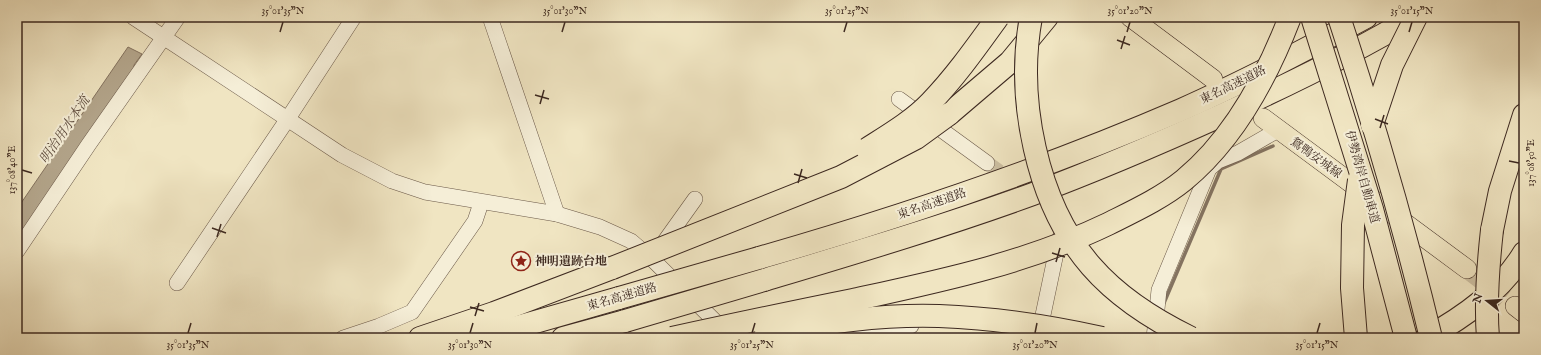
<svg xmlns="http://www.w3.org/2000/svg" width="1541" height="355" font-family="'IM FELL English','Noto Serif JP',serif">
<rect width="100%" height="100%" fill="#f0e5c2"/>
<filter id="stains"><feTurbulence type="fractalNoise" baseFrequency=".005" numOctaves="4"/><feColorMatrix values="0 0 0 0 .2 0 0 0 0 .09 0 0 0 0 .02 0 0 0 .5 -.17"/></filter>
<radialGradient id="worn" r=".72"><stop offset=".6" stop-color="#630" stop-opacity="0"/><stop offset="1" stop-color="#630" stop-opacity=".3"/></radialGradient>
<path fill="#b3a58b" stroke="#847360" d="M128 47 142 54 134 65V69L17 239V209Z"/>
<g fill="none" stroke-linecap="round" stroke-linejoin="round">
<path stroke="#847360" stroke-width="3.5" d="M1164 303 1221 169 1273 146"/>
<path stroke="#ccbfa2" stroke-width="15" stroke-dasharray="15 8" stroke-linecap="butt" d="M987 163 1036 199"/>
<path stroke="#ccbfa2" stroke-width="19" stroke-dasharray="19 10" stroke-linecap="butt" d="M1467 269 1515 306"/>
<g stroke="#6a5848" stroke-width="16">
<g id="minor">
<path d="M133 17 342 155 392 181 425 192 557 214 600 227 631 241 652 259 732 338"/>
<path d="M490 17 557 214"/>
<path d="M899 99 987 163"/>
<path d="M660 248 695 199"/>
<path d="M17 251 89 144 178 17"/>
<path d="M177 283 287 120 354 17"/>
<path d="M847 331 911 326"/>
<path d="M1039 334 1059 239"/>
<path d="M343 338 379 326 412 312 475 221 481 203"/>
<path d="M1154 338 1159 290 1209 169 1218 161 1238 153 1278 130"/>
</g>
</g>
<g stroke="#3d2920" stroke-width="20">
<g id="major">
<path d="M1130 17 1213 79"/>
<path d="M1263 118 1467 269"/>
<path d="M1515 306 1524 313"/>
</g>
</g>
<g stroke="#3d2920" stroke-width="24">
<g id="highway">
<path d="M949 114 1010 62 1047 17"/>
<path d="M1492 230 1500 191 1524 115"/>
<path d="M759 258C902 217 1044 169 1181 110 1244 82 1305 50 1366 17"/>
<path d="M764 280C854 253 945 226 1033 194 1097 170 1160 143 1222 115 1288 85 1352 54 1414 17"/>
<path d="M420 338 494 313 612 268"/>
<path d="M479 338 619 298"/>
<path d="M563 338 625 321"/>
<path d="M1426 338C1464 317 1501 291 1524 253"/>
</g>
</g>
<use href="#minor" stroke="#f5eed7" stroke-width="15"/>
<use href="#major" stroke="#f0e5c2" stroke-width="19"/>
<use href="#highway" stroke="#f0e5c2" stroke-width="22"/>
<g stroke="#3d2920" stroke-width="24" stroke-linecap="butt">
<g id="highway-bridge">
<path d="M1031 17C1016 98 1036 203 1091 266 1117 296 1154 320 1191 338"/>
<path d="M1312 17 1372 209 1406 338"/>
<path d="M1339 17C1374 123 1405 230 1431 338"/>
<path d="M1372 125 1392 65 1416 17"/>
<path d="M867 149C889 135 913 121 931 102 956 76 977 46 998 17"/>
<path d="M612 268 841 177 916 138 949 114"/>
<path d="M619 298 759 258"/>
<path d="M625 321 764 280"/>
<path d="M766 333C823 323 881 314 939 316 994 318 1048 326 1102 338"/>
<path d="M672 338C732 325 793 312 853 300 940 281 1027 263 1108 224 1134 211 1162 198 1184 180 1235 138 1267 77 1290 17"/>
<path d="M1356 338 1352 288 1353 225 1359 180"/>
<path d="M1488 338C1485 301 1488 266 1492 230"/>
</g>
</g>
<use href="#highway-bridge" stroke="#f0e5c2" stroke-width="22"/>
</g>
<path fill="none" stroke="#3d2920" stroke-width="1.5" d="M280 32 283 22M562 32 565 22M844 32 847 22M1127 32 1130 22M1409 32 1412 22M1117 40 1130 45M1121 49 1125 36M535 95 549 99M540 104 544 90M1375 119 1388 124M1380 128 1384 115M1509 161 1519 163M22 170 32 173M794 174 807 178M798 183 802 169M212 228 226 233M217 237 221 224M1052 253 1065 257M1056 262 1060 248M470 307 484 311M475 316 479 303M188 333 191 323M470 333 473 323M752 333 755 323M1035 333 1037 323M1317 333 1320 323"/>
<defs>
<g id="sight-ring" transform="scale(1)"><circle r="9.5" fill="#f5eed7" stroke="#8f2418" stroke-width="1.5"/><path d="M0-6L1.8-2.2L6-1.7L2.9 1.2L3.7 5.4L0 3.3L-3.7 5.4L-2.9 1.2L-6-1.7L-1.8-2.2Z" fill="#8f2418"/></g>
</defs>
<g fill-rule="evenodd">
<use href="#sight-ring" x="521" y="261"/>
</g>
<g text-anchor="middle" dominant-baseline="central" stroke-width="4" stroke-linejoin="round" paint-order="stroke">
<g font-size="12" fill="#3d2920" stroke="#f5eed7">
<text transform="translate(1233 85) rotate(-26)">東名高速道路</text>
<text transform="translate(1316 158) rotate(36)">鴛鴨安城線</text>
<text transform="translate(1362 177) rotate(74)">伊勢湾岸自動車道</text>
<text transform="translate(932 204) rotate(-19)">東名高速道路</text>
<text transform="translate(622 297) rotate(-16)">東名高速道路</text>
</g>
<g font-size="12" font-weight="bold" fill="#3d2920" stroke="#f5eed7" text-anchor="start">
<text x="535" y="261">神明遺跡台地</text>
</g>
<g font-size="13" font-style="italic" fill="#604e40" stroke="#f5eed7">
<text transform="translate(65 130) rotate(-56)">明治用水本流</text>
</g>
</g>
<rect width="1541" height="355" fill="none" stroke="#f0e5c2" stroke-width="44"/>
<g transform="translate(1487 301) rotate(287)" stroke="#f5eed7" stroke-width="3" paint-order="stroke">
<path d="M0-3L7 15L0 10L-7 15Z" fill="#3d2920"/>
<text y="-6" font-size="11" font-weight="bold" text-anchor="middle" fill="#3d2920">N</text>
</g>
<rect x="22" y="22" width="1497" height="311" fill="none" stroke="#3d2920" stroke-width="1.5"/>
<g font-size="10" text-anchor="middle" fill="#3d2920">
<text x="283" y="14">35°01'35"N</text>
<text x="565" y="14">35°01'30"N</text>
<text x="847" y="14">35°01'25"N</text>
<text x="1130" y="14">35°01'20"N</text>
<text x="1412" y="14">35°01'15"N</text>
<text transform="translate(1530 163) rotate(-90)" y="4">137°08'50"E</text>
<text transform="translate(11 170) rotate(-90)" y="4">137°08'40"E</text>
<text x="188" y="348">35°01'35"N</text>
<text x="470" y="348">35°01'30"N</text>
<text x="752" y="348">35°01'25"N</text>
<text x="1035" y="348">35°01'20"N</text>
<text x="1317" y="348">35°01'15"N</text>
</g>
<rect width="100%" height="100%" filter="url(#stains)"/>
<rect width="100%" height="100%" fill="url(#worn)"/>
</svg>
